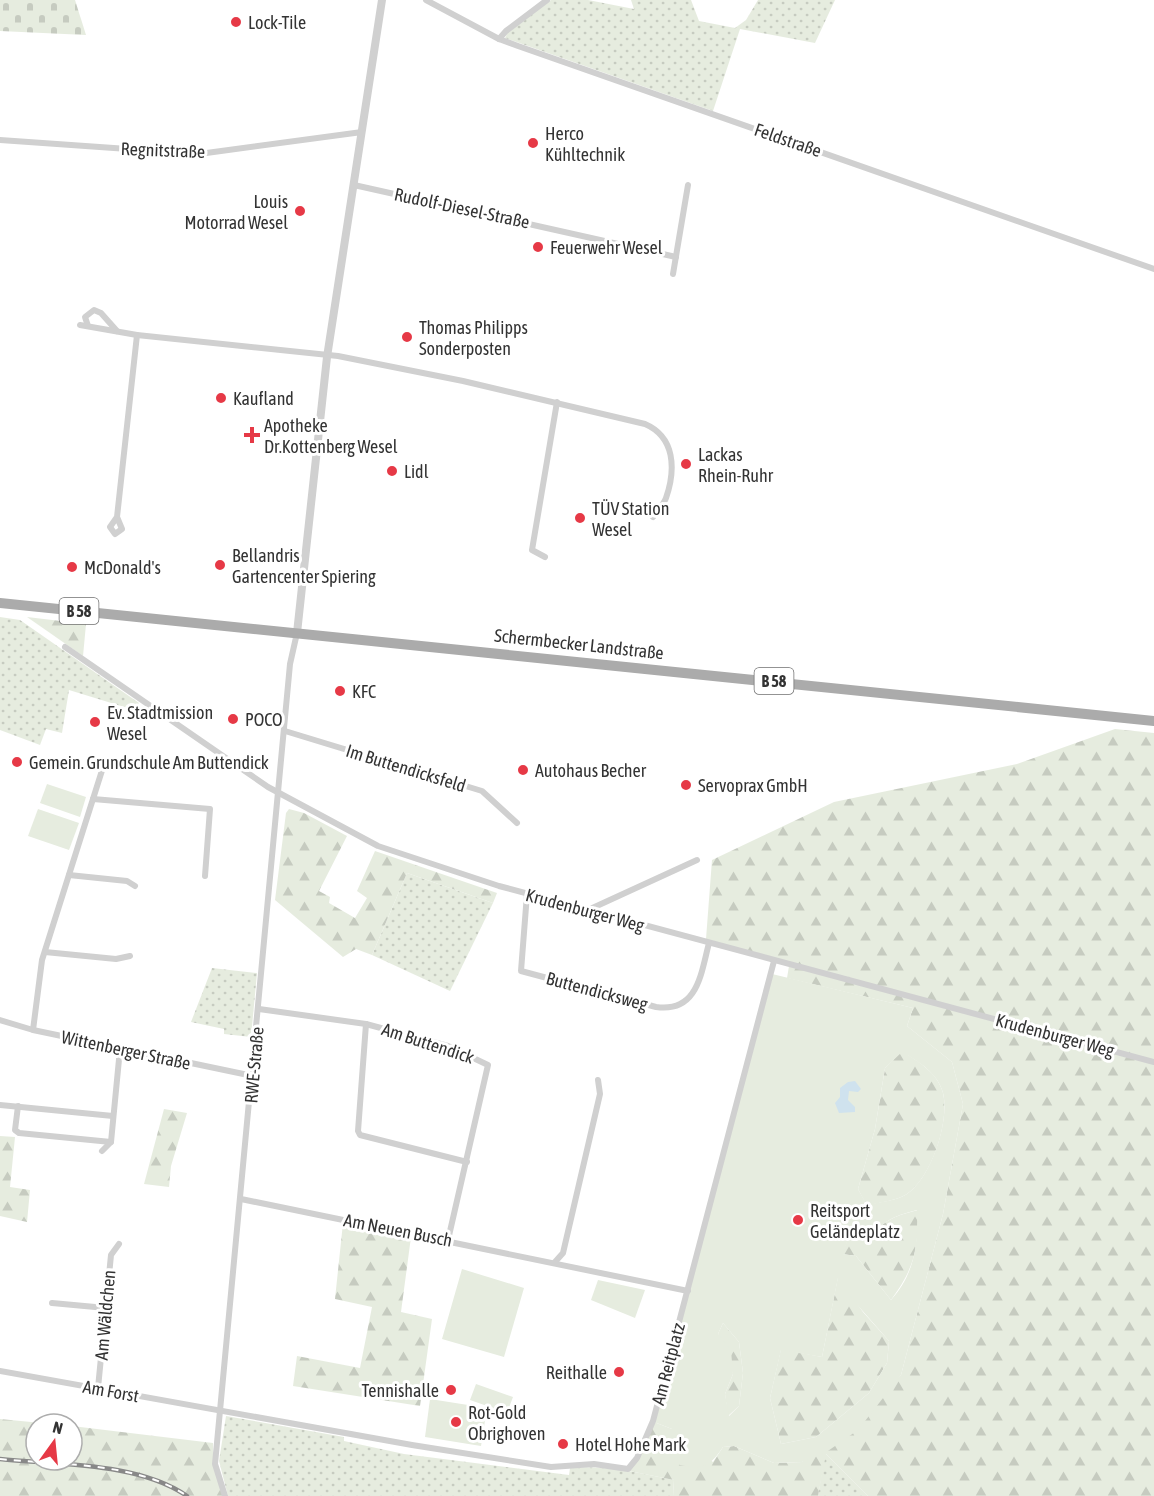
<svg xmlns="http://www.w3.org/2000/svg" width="1154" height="1496" font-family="'Asap Condensed',sans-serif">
<defs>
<pattern id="grass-dots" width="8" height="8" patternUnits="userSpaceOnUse" patternTransform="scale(1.5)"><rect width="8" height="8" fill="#e6ecdf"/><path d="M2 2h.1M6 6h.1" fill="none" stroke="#c6cbc0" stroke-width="1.8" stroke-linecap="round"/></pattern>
<pattern id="forest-firs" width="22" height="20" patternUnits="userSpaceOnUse" patternTransform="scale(1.5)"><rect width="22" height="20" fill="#e6ecdf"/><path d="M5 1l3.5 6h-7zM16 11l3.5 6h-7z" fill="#c6cbc0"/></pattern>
<pattern id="cemetery-stones" width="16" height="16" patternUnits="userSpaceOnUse" patternTransform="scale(1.5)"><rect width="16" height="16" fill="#e6ecdf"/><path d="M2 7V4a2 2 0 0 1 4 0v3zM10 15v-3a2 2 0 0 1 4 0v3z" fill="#c6cbc0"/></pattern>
</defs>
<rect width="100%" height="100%" fill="#fff"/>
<g fill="url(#grass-dots)">
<path d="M551 0H588L634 9 631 0H691L699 21 735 28 746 20 758 0H835L815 43 740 29 713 111 505 38 508 32Z"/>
<path d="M0 617 20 620 139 703 134 710 69 690 62 733 46 729 40 745 0 730Z"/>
<path d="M407 873 493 903 450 991 372 955Z"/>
<path d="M212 968 257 973 251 1037 224 1034V1029L191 1022Z"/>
<path d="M226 1416 344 1437V1441L404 1454 569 1475 570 1468C606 1465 639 1473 674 1480L673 1496H228L219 1461Z"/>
<path d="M825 1453 868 1496H818Z"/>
</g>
<g fill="url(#forest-firs)">
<path d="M27 617 86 624 83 656Z"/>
<path d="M1115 729 1154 733V1496H868L826 1454 818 1496H673L674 1480 629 1471 654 1422 672 1429 713 1462 723 1447 734 1446 774 1463 802 1462 901 1375 943 1214 963 1104 952 1062 907 1026 913 1008 787 978 789 966 706 939 712 860 834 802 1017 764Z"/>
<path d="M289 809 304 813 347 836 319 891 330 897 329 903 355 918 367 898 357 891 375 851 497 893 493 903 407 873 372 955 356 949 343 957 275 900 286 813Z"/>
<path d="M902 1051C919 1062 938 1073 943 1093 950 1122 931 1178 907 1194 897 1201 878 1202 867 1206L858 1189 875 1129 885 1068Z"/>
<path d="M164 1109 187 1113 171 1166 169 1187 144 1184Z"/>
<path d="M0 1136 15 1137 10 1187 30 1190 27 1222 0 1216Z"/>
<path d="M918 1210C918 1250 915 1267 891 1300L856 1256 842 1254 850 1233 870 1237C884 1220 897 1215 918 1210Z"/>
<path d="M343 1223 411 1237 401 1312 432 1319 420 1406 293 1386 297 1356 360 1368 372 1307 335 1299Z"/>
<path d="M838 1277 863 1312 889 1341 887 1363 869 1393 816 1437 781 1444 770 1398 781 1349 822 1357Z"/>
<path d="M723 1323 739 1342 743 1373 739 1406 728 1416 725 1394 733 1374 718 1334Z"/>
<path d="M0 1419 52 1424H36V1460H72V1426L213 1443V1462L223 1496H0Z"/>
</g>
<path fill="url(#cemetery-stones)" d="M0 0H75L86 35 0 31Z"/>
<g fill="#e6ecdf" fill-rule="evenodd">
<path d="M47 784 86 797 80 817 40 803Z"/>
<path d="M38 809 79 823 69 850 28 836Z"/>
<path d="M772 974 913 1008 907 1026 952 1062 963 1104 943 1214 901 1375 858 1430 825 1453 802 1462 774 1463 734 1446 723 1447C706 1473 696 1469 669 1462L672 1429 654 1422ZM902 1052C919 1062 938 1073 943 1093 950 1121 931 1178 907 1194 897 1201 878 1202 867 1205L858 1189 875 1129 885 1068ZM917 1210C918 1245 915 1273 891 1300L856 1256 843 1254 850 1233 870 1237C884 1220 897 1215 917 1210ZM838 1278 846 1292 889 1341 887 1363 869 1393 816 1437 781 1444 770 1398 781 1350 822 1357ZM723 1323 739 1342 743 1373 739 1406 729 1416 725 1394 733 1374 731 1350 718 1334Z"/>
<path d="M462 1269 524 1288 504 1357 442 1339Z"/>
<path d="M598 1280 645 1290 635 1318 591 1300Z"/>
<path d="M476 1384 513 1397 507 1413 470 1400Z"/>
<path d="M430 1399 487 1408 481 1446 425 1437Z"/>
</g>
<path fill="#cfe2ee" d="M855 1081 861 1089 858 1092 849 1091 848 1100 855 1107V1112L839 1113 835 1103 840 1097V1088L848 1082Z"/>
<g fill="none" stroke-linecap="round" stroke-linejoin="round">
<g stroke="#d0d0d0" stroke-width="6">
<path d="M426 0 499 39 518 46 1154 269"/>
<path d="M499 39 506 31 547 0"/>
<path d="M0 140 199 154 362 132"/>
<path d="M354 185 676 257"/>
<path d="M673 274 688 185"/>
<path d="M80 325 137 335 338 356 463 381 645 424C675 437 676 469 666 498 664 504 657 511 653 517"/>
<path d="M88 326 85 317 94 310 101 313 117 331"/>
<path d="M117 517 110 527 115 534 122 529 117 517 137 335"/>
<path d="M545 557 532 550 557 402"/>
<path d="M65 647 268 787 378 846 499 886 1154 1062"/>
<path d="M285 731 482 791 517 823"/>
<path d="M93 799 210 809 205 876"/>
<path d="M69 875 127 881 135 886"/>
<path d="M527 894 521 971 656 1007C698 1013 701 973 709 943"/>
<path d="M588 910 697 860"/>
<path d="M45 952 116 959 130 956"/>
<path d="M259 1009 366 1024 448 1046 488 1065 448 1240"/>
<path d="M0 1020 33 1030 253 1076"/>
<path d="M366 1024 358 1131 360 1135 467 1162"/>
<path d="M33 1030 42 960 105 761"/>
<path d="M0 1105 113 1116"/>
<path d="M18 1106 15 1130 19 1133 111 1142"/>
<path d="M102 1151 111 1142 120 1049"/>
<path d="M241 1199 688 1291"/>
<path d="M555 1262 563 1253 600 1094 598 1080"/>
<path d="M52 1303 106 1308"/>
<path d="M0 1371 412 1445 551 1467 594 1464 628 1469 637 1458 653 1421 774 961"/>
<path d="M98 1388 111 1255 119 1244"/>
<path d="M225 1496 215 1464 290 664 297 633"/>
</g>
<path stroke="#d0d0d0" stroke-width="8" d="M297 633 327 357 382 0"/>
<path stroke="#ababab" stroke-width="10" d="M0 603 1154 721"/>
<g stroke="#888" stroke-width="4.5">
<path id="rail" d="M0 1459C58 1465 138 1462 187 1496"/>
</g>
<use href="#rail" stroke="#fff" stroke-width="2" stroke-dasharray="7" stroke-linecap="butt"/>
</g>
<g fill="#e63946" stroke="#fff" stroke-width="2">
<circle cx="236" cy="22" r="6"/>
<circle cx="533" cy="143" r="6"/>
<circle cx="300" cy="211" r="6"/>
<circle cx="538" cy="247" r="6"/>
<circle cx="407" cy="337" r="6"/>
<circle cx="221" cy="398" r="6"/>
<path d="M249 426h6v6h6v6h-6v6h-6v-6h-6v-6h6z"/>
<circle cx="686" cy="464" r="6"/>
<circle cx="392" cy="471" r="6"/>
<circle cx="580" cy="518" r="6"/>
<circle cx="220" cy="565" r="6"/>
<circle cx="72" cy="567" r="6"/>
<circle cx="340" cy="691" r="6"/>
<circle cx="233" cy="719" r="6"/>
<circle cx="95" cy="722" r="6"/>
<circle cx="17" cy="762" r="6"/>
<circle cx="523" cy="770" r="6"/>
<circle cx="686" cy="785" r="6"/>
<circle cx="798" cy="1220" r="6"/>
<circle cx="619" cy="1372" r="6"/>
<circle cx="451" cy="1390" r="6"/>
<circle cx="456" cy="1422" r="6"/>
<circle cx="563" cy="1444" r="6"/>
</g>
<g text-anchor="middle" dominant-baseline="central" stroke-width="6" stroke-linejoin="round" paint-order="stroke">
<g fill="#fff" stroke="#707070" stroke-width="1.5">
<rect x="59.5" y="598" width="39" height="26" rx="4.5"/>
<rect x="754.5" y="668" width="39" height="26" rx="4.5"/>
</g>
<g font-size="16" font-weight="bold" fill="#333">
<text x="79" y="611">B 58</text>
<text x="774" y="681">B 58</text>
</g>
<g font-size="18" fill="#333" stroke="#fff" text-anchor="start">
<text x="248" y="22">Lock-Tile</text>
<text x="545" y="133">Herco<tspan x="545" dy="21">Kühltechnik</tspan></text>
<text x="288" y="201" text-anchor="end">Louis<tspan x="288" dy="21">Motorrad Wesel</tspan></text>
<text x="550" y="247">Feuerwehr Wesel</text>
<text x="419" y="327">Thomas Philipps<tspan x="419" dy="21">Sonderposten</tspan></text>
<text x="233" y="398">Kaufland</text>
<text x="264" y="425">Apotheke<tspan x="264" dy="21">Dr.Kottenberg Wesel</tspan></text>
<text x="698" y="454">Lackas<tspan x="698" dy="21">Rhein-Ruhr</tspan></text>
<text x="404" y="471">Lidl</text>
<text x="592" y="508">TÜV Station<tspan x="592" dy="21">Wesel</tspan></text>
<text x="232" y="555">Bellandris<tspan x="232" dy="21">Gartencenter Spiering</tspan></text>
<text x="84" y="567">McDonald's</text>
<text x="352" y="691">KFC</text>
<text x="107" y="712">Ev. Stadtmission<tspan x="107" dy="21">Wesel</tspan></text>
<text x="245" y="719">POCO</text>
<text x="29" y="762">Gemein. Grundschule Am Buttendick</text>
<text x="535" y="770">Autohaus Becher</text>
<text x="698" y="785">Servoprax GmbH</text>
<text x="810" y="1210">Reitsport<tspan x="810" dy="21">Geländeplatz</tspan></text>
<text x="607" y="1372" text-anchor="end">Reithalle</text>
<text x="439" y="1390" text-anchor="end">Tennishalle</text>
<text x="468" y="1412">Rot-Gold<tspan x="468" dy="21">Obrighoven</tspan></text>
<text x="575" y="1444">Hotel Hohe Mark</text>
</g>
<g font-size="18" fill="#333" stroke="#fff">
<text transform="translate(788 140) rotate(19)">Feldstraße</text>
<text transform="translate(163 150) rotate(2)">Regnitstraße</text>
<text transform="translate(462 208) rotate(12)">Rudolf-Diesel-Straße</text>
<text transform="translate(579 644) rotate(6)">Schermbecker Landstraße</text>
<text transform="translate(406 768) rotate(17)">Im Buttendicksfeld</text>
<text transform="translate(585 910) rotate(15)">Krudenburger Weg</text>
<text transform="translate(597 991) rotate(15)">Buttendicksweg</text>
<text transform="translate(1055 1035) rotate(15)">Krudenburger Weg</text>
<text transform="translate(428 1043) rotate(18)">Am Buttendick</text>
<text transform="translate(126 1050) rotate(12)">Wittenberger Straße</text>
<text transform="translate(254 1065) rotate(-85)">RWE-Straße</text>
<text transform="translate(398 1230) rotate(11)">Am Neuen Busch</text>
<text transform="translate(105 1315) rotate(-85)">Am Wäldchen</text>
<text transform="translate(668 1364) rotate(-75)">Am Reitplatz</text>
<text transform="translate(111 1391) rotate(10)">Am Forst</text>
</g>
</g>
<g transform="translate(54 1442) rotate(15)"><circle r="28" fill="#ffffff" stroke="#adadad" stroke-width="1.5"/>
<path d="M0-4.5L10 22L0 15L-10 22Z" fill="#e63946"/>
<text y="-9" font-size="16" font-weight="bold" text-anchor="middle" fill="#333333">N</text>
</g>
</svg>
